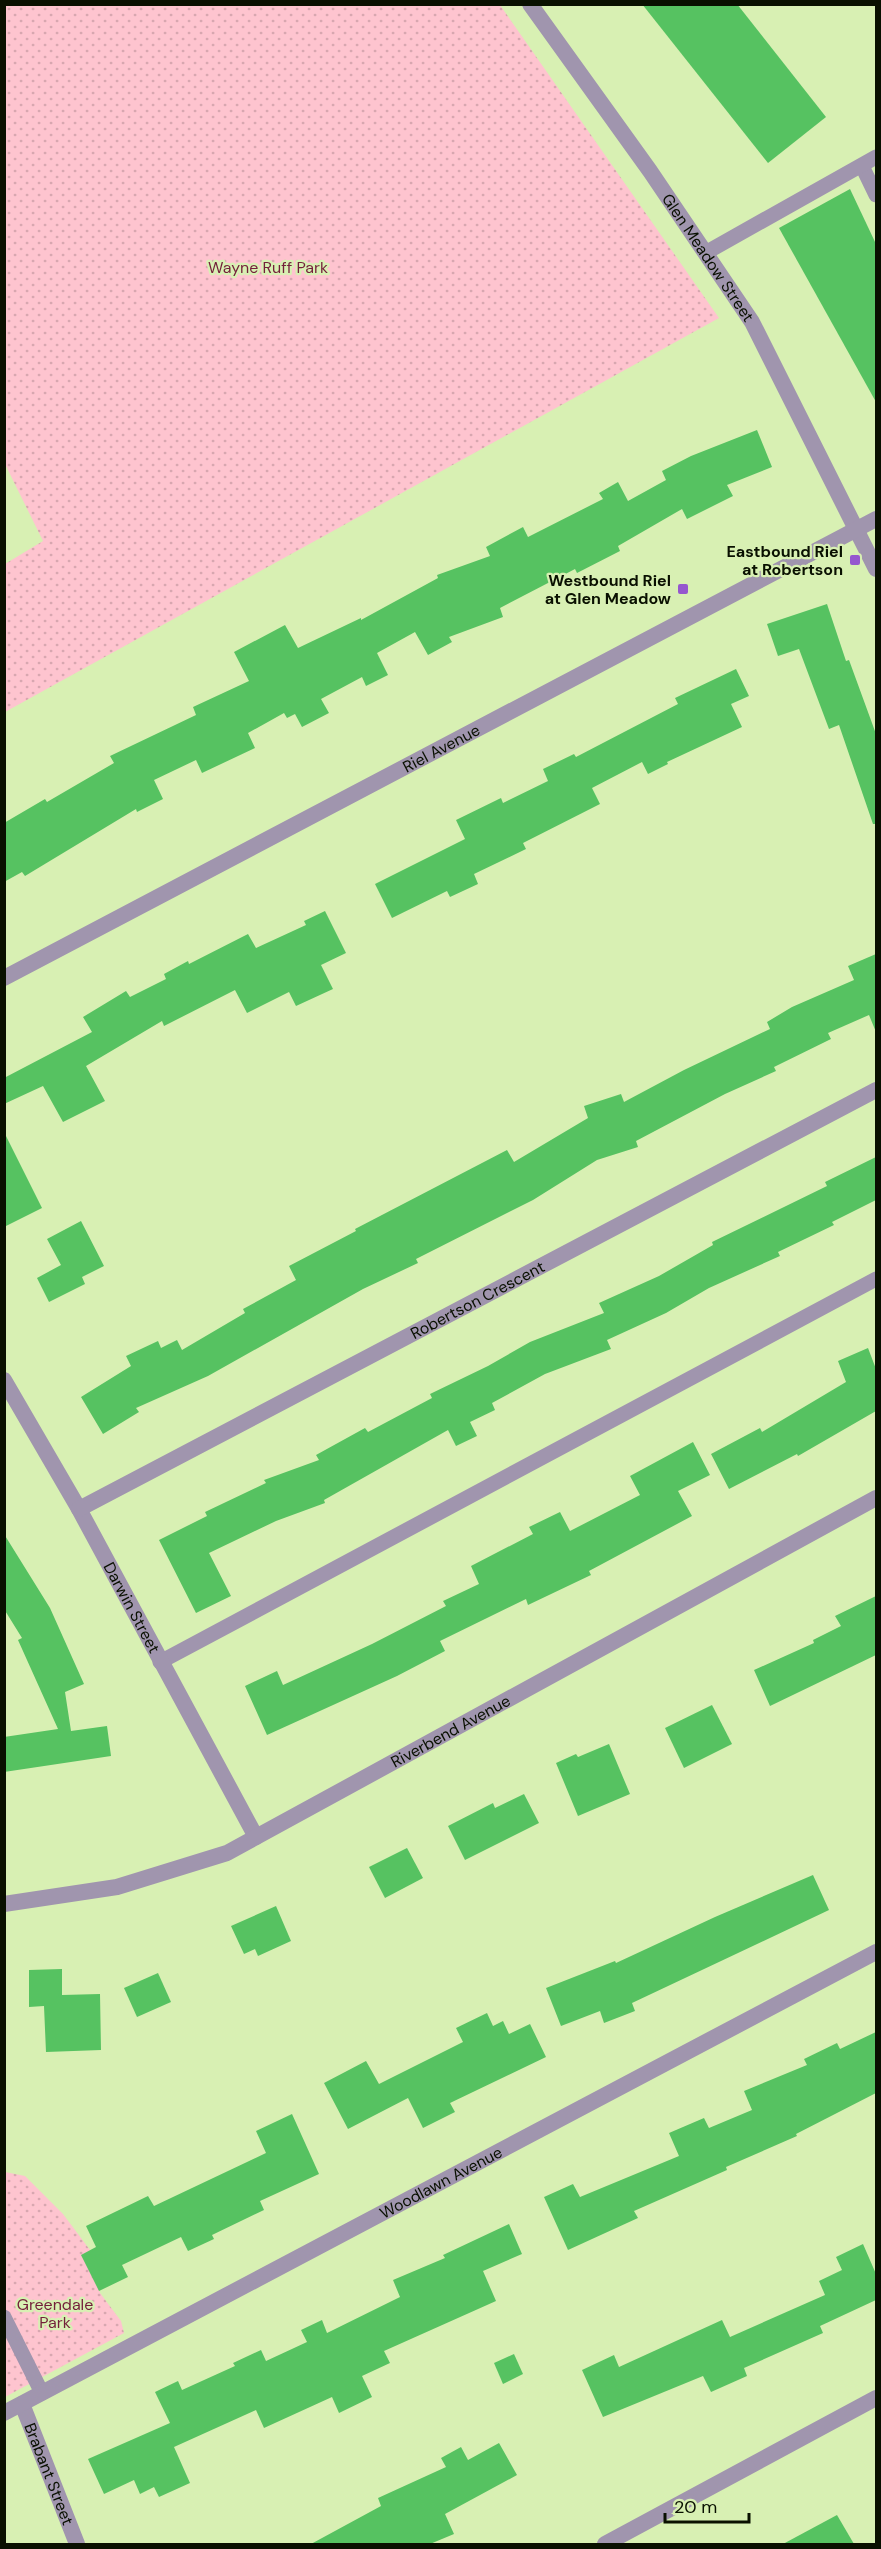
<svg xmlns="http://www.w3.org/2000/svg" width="881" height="2549" font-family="'DM Sans',sans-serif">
<defs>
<pattern id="park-dots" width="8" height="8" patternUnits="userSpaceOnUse" patternTransform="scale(1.5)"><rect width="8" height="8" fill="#fec4cf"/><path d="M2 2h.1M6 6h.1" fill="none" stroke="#d8a7b0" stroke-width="1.8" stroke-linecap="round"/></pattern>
</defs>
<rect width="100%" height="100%" fill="#d8f0b3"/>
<g fill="url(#park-dots)">
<path d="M5 4 500 5 719 318 5 712V564L43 541 5 464Z"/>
<path d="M5 2172 25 2176 63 2214 90 2250 100 2293 121 2321 124 2333 5 2397Z"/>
</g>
<g fill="#56c261">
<path d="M642 4H737L826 117 768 163Z"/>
<path d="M850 189 876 244V402L779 228Z"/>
<path d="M757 430 772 467 727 485 733 496 687 519 682 509 618 546 620 551 577 573 575 569 500 608 503 617 449 637 452 642 428 655 415 632 377 653 388 675 366 686 362 677 321 699 329 713 302 727 295 714 287 718 284 713 248 733 255 748 202 773 196 760 154 780 163 799 137 812 136 809 25 876 22 872 4 882V823L45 799 47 802 114 763 110 756 196 715 193 707 249 681 234 652 285 625 298 648 361 618V620L438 578 437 575 490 556 486 547 523 527 528 537 603 499 599 493 618 482 628 501 666 480 662 471 691 456Z"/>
<path d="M827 604 846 661 849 660 876 734V824H873L839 725 829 729 799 649 778 656 767 624Z"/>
<path d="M736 669 749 696 731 704 742 727 667 762 668 764 648 774 642 762 592 788 600 804 523 843 526 849 474 874 478 884 450 897 447 891 392 918 375 884 465 839 456 820 501 798 503 803 548 781 543 769 574 754 576 757 678 704 675 698Z"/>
<path d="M325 911 346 953 321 965 333 989 296 1006 289 992 247 1013 235 990 164 1026 162 1021 86 1066 105 1101 63 1122 43 1086 4 1104V1078L92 1032 83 1017 126 991 130 997 166 979 164 974 188 961 189 964 248 934 256 948 306 925 304 921Z"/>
<path d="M876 954V1032L869 1015 828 1033 831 1039 774 1067 776 1071 725 1094 636 1141 638 1147 597 1160 533 1200 416 1259 418 1263 363 1289 208 1376 136 1408 139 1412 103 1434 81 1397 131 1366 126 1356 158 1341 161 1348 177 1340 182 1350 245 1313 243 1309 296 1280 289 1266 356 1231 355 1229 507 1150 514 1162 588 1118 584 1106 621 1094 624 1102 684 1070 770 1029 767 1022 792 1007 854 980 848 966Z"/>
<path d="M4 1132 42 1208 4 1227Z"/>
<path d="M876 1157V1200L832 1222 834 1225 778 1252 780 1256 709 1288 666 1313 607 1340 611 1349 545 1374 492 1403 495 1410 470 1422 477 1436 456 1446 448 1430 324 1500 325 1503 276 1521 209 1553 231 1596 196 1613 159 1540 207 1516 205 1512 266 1483 264 1480 319 1460 316 1455 365 1428 368 1432 432 1398 430 1394 488 1366 530 1342 604 1313 599 1303 659 1276 713 1245 712 1242 827 1186 825 1182Z"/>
<path d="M81 1221 104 1266 82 1277 85 1284 49 1302 37 1278 61 1265 47 1239Z"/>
<path d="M868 1348 876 1369V1411L798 1456 797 1454 729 1489 711 1454 760 1428 762 1432 846 1382 838 1361Z"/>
<path d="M693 1442 710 1475 678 1491 692 1516 589 1571 591 1575 528 1605 526 1599 440 1641 445 1651 397 1676 267 1735 245 1686 277 1671 283 1685 372 1644 446 1606 443 1601 479 1584 471 1566 533 1534 529 1527 560 1512 570 1531 640 1495 630 1476Z"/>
<path d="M4 1534 50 1608 84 1684 65 1692 71 1731 107 1726 111 1756 4 1772V1737L58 1729 18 1640 22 1638 4 1609Z"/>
<path d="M876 1596V1655L770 1706 754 1670 814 1643 813 1640 841 1626 835 1616Z"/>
<path d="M712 1705 732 1744 684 1768 665 1728Z"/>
<path d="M609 1744 630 1794 578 1816 556 1763 576 1754 578 1757Z"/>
<path d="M524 1794 539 1823 465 1860 448 1826 493 1803 495 1808Z"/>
<path d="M407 1848 423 1878 385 1898 369 1867Z"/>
<path d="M813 1875 829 1910 632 2003 635 2011 604 2023 600 2011 561 2026 546 1988 615 1961 616 1963 715 1917Z"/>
<path d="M276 1906 291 1941 258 1956 255 1949 244 1954 231 1926Z"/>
<path d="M62 1969V1995L100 1994 101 2050 46 2052 44 2006 29 2007V1970Z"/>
<path d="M158 1973 171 2002 137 2017 124 1988Z"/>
<path d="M487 2013 493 2026 503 2021 509 2034 530 2024 546 2057 450 2103 455 2112 423 2128 408 2098 348 2129 324 2083 366 2061 379 2084 463 2042 456 2028Z"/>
<path d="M876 2032V2093L796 2134 797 2136 726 2167 727 2170 634 2211 638 2218 568 2250 544 2197 573 2184 580 2197 679 2156 669 2133 704 2118 709 2128 752 2110 744 2091 807 2065 804 2059 837 2043 840 2049Z"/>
<path d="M292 2114 319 2174 260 2201 264 2210 212 2235 214 2239 188 2251 181 2237 122 2265 128 2277 99 2291 81 2255 96 2247 86 2226 148 2196 154 2206 266 2153 256 2131Z"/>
<path d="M509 2224 522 2254 483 2271 496 2301 384 2351 390 2363 362 2376 372 2397 339 2413 332 2397 264 2428 256 2410 174 2447 190 2483 159 2497 154 2487 140 2494 134 2480 104 2494 88 2459 170 2423 155 2392 178 2381 182 2390 235 2366 233 2363 261 2350 266 2361 307 2342 301 2330 322 2320 327 2333 400 2297 393 2280 445 2258 443 2255Z"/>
<path d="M863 2244 876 2274V2300L820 2326 823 2333 744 2368 747 2376 711 2392 703 2376 603 2417 582 2370 614 2355 619 2367 722 2320 730 2337 825 2295 819 2281 842 2270 836 2257Z"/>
<path d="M514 2354 523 2374 503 2384 494 2363Z"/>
<path d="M499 2443 517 2475 445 2514 454 2534 430 2544H311L381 2506 378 2498 446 2467 441 2458 461 2447 468 2460Z"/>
<path d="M837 2515 854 2544H783Z"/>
</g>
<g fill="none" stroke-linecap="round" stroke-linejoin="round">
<g stroke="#a095ae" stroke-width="15">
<path d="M862 166 876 195"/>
<path d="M707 252 876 157"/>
<path d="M160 1662 876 1279"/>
<path d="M4 2317 42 2393"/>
</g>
<g stroke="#a095ae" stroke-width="16">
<path id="s1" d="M530 4 650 171 752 322 876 569"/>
<path id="s2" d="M4 978 876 519"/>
<path id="s3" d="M4 1380 79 1509 256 1837"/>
<path id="s4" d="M79 1509 876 1090"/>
<path id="s5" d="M4 1904 117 1887 227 1853 876 1498"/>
<path id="s6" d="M22 2404 77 2544"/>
<path id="s7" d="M4 2413 876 1952"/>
<path d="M605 2544 876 2398"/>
</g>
</g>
<g fill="#9557ce" stroke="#d8f0b3" stroke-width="2">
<rect x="849" y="554" width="12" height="12" rx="3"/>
<rect x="677" y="583" width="12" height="12" rx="3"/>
</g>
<g text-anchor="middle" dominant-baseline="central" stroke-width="4.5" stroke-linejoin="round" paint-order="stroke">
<g font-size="16" fill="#091000" stroke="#d8f0b3">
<text stroke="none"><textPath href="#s1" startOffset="310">Glen Meadow Street</textPath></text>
<text stroke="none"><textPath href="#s2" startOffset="494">Riel Avenue</textPath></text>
<text stroke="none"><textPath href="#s4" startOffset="450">Robertson Crescent</textPath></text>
<text stroke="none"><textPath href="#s3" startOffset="261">Darwin Street</textPath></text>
<text stroke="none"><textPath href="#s5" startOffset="484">Riverbend Avenue</textPath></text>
<text stroke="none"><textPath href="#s7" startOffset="494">Woodlawn Avenue</textPath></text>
<text stroke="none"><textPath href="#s6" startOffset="75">Brabant Street</textPath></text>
</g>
<g font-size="16" fill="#731f3a" stroke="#d8f0b3">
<text x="268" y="267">Wayne Ruff Park</text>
<text x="55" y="2304">Greendale<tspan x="55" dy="18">Park</tspan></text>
</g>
<g font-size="16" font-weight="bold" fill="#091000" stroke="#d8f0b3" text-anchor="end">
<text x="843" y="551">Eastbound Riel<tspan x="843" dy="18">at Robertson</tspan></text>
<text x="671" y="580">Westbound Riel<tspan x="671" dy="18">at Glen Meadow</tspan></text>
</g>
</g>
<rect width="881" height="2549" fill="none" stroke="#091000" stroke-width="12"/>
<path d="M665 2513v9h84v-9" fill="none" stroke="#091000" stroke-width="3"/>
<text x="674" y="2513" font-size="18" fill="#091000" stroke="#d8f0b3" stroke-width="4.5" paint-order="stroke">20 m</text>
</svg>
